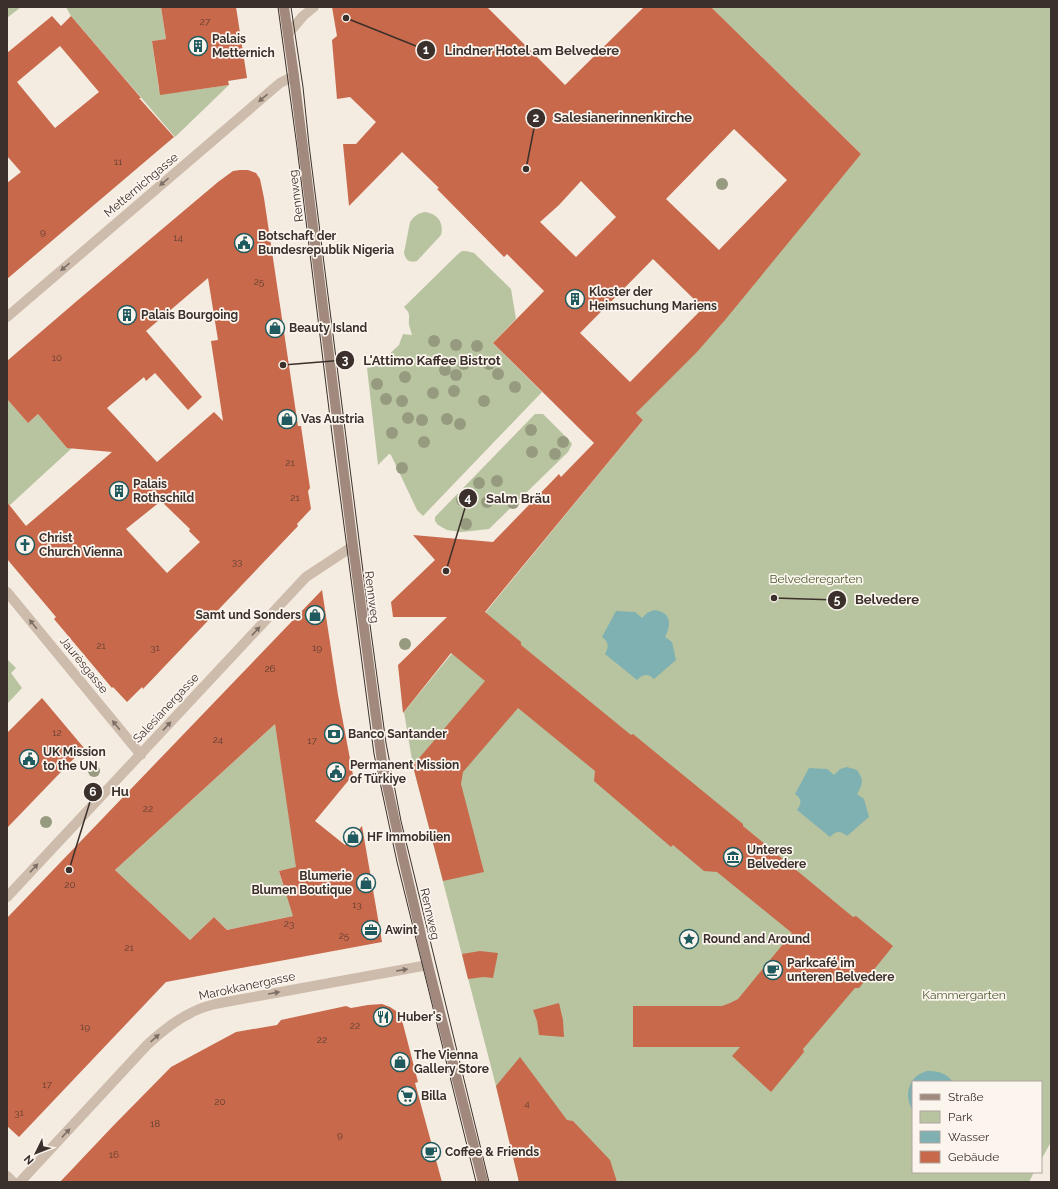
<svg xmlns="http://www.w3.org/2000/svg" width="1058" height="1189" font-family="Raleway,sans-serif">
<rect width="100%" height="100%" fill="#f4ebe1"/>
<g fill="#b8c4a0">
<path d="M7 7H21L7 18Z"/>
<path d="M66 7H161L166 39 152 41 159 90 179 92 229 85 175 137 71 16Z"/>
<path d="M711 7H1051V1142L1041 1160V1082H913V1172H1034L1029 1182H519L496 1086 413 766 404 712 643 420 636 413 861 154Z"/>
<path d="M425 212C438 214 444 223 441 235L417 261C410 263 406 261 404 253L410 222C414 216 418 213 425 212Z"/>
<path d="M462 251H466L474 253 511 289 516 319 493 343 542 392 423 516 417 510 391 455 389 454 378 465 367 368 377 366 399 345 403 334 412 335C411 332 410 328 409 325 408 316 412 315 404 307L458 254Z"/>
<path d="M7 399 28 423 38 414 67 448H72L10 505 7 503Z"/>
<path d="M535 414H543L569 440 572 444 568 452 489 529 461 532 447 530 438 525 435 521V517Z"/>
<path d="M7 659 16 668 11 673 22 688 7 704Z"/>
<path d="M275 724 293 843 299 867 279 871 283 885 297 915 227 930 214 917 190 940 115 870Z"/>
</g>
<g fill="#7fb0b2">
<path d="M654 610C671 612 672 624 665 637L672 642 676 660 654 679C648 673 643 674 637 680L605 654C609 647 609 642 602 637L616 611 635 612 642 618 647 613Z"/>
<path d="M847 767 857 770C864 780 863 784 857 794L864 799 869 817 847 836C840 830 836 831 830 837L797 810C802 803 802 799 795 794L809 768 827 769 834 775 840 769Z"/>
<path d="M927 1071C939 1071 946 1073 953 1082H913V1110C905 1099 907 1083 918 1075 921 1073 924 1072 927 1071Z"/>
</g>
<g fill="#c8694b" fill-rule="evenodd">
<path d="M161 7H236L247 78 228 81 229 85 160 95 152 41 166 39Z"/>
<path d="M332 7H487L565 85 644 7H711L861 154 725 320 697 352 636 413 643 420 485 612 521 642V645L631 735 633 734 743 824V826L853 917 856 916 893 946 859 988H855L803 1049 804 1052 771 1092 732 1056 740 1047H633V1006H722L730 1003 738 999 792 933 717 872 704 871 673 845 671 847 594 781 595 771 518 708 463 772 461 784 484 872 443 881 414 770V764L485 681 451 653 403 713 398 665 447 617H393L391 602 435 560 413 535 493 542 559 474 561 477 594 443 493 343 544 291 507 254 504 257 437 189 439 188 402 152 349 206 343 144H356L376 122 350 97 337 99 332 40 337 36ZM734 129 787 180 719 250 666 199ZM581 181 616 217 576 257 540 222 559 205ZM653 259 703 308 630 382 580 333Z"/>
<path d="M52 16 61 26 71 16 141 98H139L174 137 7 279V183L21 172 7 156V53ZM60 46 99 92 55 128 17 82Z"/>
<path d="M240 170H248L256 173 260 179 264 198 298 426H301L310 488 308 491 311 509 297 524 298 526 221 607 143 689 142 687 127 702 113 687 112 688 54 619 56 617 7 559V502L26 526 112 452 67 448 38 414 28 423 7 399V361L78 300 218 182 233 171ZM208 278 218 340 211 341 223 421 214 412 157 462 107 408 144 377 146 381 155 373 188 410 202 397 146 331ZM161 501 190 529 189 531 200 542 167 573 126 529Z"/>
<path d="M322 590 338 695 353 775 315 821 345 845 362 826 382 942 166 982 19 1137 7 1126V918ZM275 724 296 867 279 871 293 916 227 930 214 917 190 940 115 870Z"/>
<path d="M42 698 84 748 7 828V733Z"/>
<path d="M480 951 498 953 493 978 484 977 468 979 462 954Z"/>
<path d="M559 1003 563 1020 564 1037 539 1035 537 1021 533 1010Z"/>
<path d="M382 1004 390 1007 396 1011 400 1017 403 1024 418 1082 415 1083 442 1182H60L113 1126 171 1067 236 1032 277 1025 281 1020 346 1006 351 1008 368 1005Z"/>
<path d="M520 1057 567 1120 573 1121 610 1160 617 1182H519L496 1086Z"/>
</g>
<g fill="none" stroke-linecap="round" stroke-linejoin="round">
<path stroke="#cdbbac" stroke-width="10" d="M288 34 303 16 314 7"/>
<g stroke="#cdbbac" stroke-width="10">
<path d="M7 317 280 83 294 76"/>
<path d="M7 592 141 755"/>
<path d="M7 897 306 577 353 546"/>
<path d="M7 1176 13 1182"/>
<path d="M20 1182 147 1045C162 1031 178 1018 197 1010 203 1007 209 1006 215 1004L428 965"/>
</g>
<path stroke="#a18a7d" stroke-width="10" d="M284 7 294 76 353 546 382 762 403 858 428 965 483 1182"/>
<g stroke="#3b302b" stroke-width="1">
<path d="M278 7 297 147 332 434 374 754 397 862 476 1182"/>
<path d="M291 7 303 87 309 145 366 595 386 743 401 821 489 1182"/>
</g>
</g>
<g fill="#969b7f">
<circle cx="722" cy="184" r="6"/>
<circle cx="434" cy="341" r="6"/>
<circle cx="456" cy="345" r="6"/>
<circle cx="477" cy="346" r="6"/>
<circle cx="464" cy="364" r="6"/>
<circle cx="489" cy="364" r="6"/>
<circle cx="445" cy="370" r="6"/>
<circle cx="498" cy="374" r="6"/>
<circle cx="456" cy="375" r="6"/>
<circle cx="405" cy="377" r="6"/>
<circle cx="377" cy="384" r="6"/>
<circle cx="515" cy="387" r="6"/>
<circle cx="454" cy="391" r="6"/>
<circle cx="433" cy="393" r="6"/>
<circle cx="386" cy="399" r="6"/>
<circle cx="402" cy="401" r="6"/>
<circle cx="484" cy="401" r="6"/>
<circle cx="408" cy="418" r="6"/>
<circle cx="447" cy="419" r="6"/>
<circle cx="422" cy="420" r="6"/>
<circle cx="460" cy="424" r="6"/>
<circle cx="531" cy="430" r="6"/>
<circle cx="392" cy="433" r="6"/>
<circle cx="424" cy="442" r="6"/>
<circle cx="563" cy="442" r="6"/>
<circle cx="532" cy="452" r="6"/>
<circle cx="555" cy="454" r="6"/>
<circle cx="402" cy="468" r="6"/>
<circle cx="497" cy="481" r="6"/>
<circle cx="479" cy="483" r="6"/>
<circle cx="462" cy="500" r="6"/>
<circle cx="487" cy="502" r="6"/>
<circle cx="513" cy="503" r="6"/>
<circle cx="466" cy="524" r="6"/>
<circle cx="405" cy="644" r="6"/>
<circle cx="94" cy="771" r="6"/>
<circle cx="46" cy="822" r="6"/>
</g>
<defs><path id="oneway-solid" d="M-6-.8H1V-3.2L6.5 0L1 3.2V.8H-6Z"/></defs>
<g fill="#7d6f65">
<use href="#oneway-solid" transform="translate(263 98) rotate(140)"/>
<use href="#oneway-solid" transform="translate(164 182) rotate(140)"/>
<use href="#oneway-solid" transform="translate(65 267) rotate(140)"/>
<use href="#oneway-solid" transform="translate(33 624) rotate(-129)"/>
<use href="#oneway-solid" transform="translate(256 631) rotate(-47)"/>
<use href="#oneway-solid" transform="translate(116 725) rotate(-129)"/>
<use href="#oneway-solid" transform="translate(167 726) rotate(-47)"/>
<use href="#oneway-solid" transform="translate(34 868) rotate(-47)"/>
<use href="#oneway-solid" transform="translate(402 970) rotate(-9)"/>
<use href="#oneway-solid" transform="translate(274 993) rotate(-10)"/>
<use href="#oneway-solid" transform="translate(155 1038) rotate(-42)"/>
<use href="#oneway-solid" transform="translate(66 1133) rotate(-47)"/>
</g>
<defs>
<g id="building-ring" transform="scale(1)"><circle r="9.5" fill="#fbf5ee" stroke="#1f5a5e" stroke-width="1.5"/><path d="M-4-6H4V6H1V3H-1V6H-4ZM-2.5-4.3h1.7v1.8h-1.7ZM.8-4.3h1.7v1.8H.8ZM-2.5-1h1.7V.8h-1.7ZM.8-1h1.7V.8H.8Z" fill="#1f5a5e"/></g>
<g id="civic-ring" transform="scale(1)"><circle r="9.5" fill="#fbf5ee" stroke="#1f5a5e" stroke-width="1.5"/><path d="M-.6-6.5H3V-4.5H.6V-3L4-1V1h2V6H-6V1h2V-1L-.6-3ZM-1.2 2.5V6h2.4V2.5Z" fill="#1f5a5e"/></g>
<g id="shop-ring" transform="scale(1)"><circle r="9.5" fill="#fbf5ee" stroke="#1f5a5e" stroke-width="1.5"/><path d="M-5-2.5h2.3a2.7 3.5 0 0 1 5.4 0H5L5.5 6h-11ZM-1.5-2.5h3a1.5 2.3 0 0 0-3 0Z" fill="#1f5a5e"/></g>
<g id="church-ring" transform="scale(1)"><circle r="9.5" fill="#fbf5ee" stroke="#1f5a5e" stroke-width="1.5"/><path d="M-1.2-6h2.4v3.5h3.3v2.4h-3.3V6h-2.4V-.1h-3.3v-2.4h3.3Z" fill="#1f5a5e"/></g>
<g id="bank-ring" transform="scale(1)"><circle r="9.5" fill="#fbf5ee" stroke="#1f5a5e" stroke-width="1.5"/><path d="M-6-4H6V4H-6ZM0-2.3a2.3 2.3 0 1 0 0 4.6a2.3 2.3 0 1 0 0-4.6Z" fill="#1f5a5e"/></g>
<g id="museum-ring" transform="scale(1)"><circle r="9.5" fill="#fbf5ee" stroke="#1f5a5e" stroke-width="1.5"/><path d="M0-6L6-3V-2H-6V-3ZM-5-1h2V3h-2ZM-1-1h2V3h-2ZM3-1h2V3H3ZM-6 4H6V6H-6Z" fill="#1f5a5e"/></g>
<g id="office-ring" transform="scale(1)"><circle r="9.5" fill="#fbf5ee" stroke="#1f5a5e" stroke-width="1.5"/><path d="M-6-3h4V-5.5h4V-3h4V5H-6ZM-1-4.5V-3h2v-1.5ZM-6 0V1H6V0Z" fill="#1f5a5e"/></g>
<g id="sight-ring" transform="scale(1)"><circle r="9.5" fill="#fbf5ee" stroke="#1f5a5e" stroke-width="1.5"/><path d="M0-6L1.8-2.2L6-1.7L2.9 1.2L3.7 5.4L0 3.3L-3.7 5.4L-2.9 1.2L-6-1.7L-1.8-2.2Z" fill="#1f5a5e"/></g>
<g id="cafe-ring" transform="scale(1)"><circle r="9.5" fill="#fbf5ee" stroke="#1f5a5e" stroke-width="1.5"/><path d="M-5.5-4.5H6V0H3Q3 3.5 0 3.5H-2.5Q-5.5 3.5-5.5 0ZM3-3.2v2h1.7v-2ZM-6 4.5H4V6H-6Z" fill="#1f5a5e"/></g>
<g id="restaurant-ring" transform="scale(1)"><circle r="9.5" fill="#fbf5ee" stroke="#1f5a5e" stroke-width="1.5"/><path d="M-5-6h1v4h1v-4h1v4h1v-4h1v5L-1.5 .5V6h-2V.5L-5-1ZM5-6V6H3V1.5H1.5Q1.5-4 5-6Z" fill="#1f5a5e"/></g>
<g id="supermarket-ring" transform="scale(1)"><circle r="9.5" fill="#fbf5ee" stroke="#1f5a5e" stroke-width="1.5"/><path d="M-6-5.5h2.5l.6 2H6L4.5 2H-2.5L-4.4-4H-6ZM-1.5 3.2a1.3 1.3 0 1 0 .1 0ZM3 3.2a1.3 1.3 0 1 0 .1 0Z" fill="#1f5a5e"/></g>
</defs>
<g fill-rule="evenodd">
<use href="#building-ring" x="198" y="46"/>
<use href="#civic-ring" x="244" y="243"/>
<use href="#building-ring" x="575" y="299"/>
<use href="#building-ring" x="127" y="315"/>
<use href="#shop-ring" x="275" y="328"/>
<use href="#shop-ring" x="287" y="419"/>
<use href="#building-ring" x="119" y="491"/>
<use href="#church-ring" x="25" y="545"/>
<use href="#shop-ring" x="315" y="615"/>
<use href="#bank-ring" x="334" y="734"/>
<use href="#civic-ring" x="29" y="759"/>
<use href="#civic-ring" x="336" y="772"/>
<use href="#shop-ring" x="353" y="837"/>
<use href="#museum-ring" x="733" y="857"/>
<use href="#shop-ring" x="366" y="883"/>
<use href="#office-ring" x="371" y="930"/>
<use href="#sight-ring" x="689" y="939"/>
<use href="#cafe-ring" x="773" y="970"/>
<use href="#restaurant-ring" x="383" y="1017"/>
<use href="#shop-ring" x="400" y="1062"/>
<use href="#supermarket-ring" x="407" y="1096"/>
<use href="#cafe-ring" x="431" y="1152"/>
</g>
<g text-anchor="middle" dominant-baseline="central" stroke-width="3.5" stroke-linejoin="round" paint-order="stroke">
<g font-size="10" fill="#5e3e33">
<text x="205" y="21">27</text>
<text x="118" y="161">11</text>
<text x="43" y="231">9</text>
<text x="178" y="237">14</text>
<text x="259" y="281">25</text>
<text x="57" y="357">10</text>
<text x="290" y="462">21</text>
<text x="295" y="497">21</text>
<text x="237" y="561">33</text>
<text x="101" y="645">21</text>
<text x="155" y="647">31</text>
<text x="317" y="647">19</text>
<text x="270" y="668">26</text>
<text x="57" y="732">12</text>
<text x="218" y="739">24</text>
<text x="312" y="740">17</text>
<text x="148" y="808">22</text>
<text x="70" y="884">20</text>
<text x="357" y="904">13</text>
<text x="289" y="923">23</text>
<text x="344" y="935">25</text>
<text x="129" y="947">21</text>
<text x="355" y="1025">22</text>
<text x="85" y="1026">19</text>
<text x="322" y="1039">22</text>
<text x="47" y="1084">17</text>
<text x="220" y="1101">20</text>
<text x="527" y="1103">4</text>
<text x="19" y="1112">31</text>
<text x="155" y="1123">18</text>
<text x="340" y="1134">9</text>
<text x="114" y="1154">16</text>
</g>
<g font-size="12" font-weight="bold" fill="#3b302b" stroke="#fbf5ee" text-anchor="start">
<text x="212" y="39">Palais<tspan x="212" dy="14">Metternich</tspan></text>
<text x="258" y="236">Botschaft der<tspan x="258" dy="14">Bundesrepublik Nigeria</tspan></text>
<text x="589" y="292">Kloster der<tspan x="589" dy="14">Heimsuchung Mariens</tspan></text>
<text x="141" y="315">Palais Bourgoing</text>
<text x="289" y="328">Beauty Island</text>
<text x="301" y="419">Vas Austria</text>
<text x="133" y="484">Palais<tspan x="133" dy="14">Rothschild</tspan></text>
<text x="39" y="538">Christ<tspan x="39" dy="14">Church Vienna</tspan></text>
<text x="301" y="615" text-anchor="end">Samt und Sonders</text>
<text x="348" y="734">Banco Santander</text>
<text x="43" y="752">UK Mission<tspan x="43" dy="14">to the UN</tspan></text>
<text x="350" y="765">Permanent Mission<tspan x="350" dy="14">of Türkiye</tspan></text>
<text x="367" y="837">HF Immobilien</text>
<text x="747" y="850">Unteres<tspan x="747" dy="14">Belvedere</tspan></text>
<text x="352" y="876" text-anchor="end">Blumerie<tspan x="352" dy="14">Blumen Boutique</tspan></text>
<text x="385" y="930">Awint</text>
<text x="703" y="939">Round and Around</text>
<text x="787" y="963">Parkcafé im<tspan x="787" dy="14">unteren Belvedere</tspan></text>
<text x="397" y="1017">Huber's</text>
<text x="414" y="1055">The Vienna<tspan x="414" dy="14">Gallery Store</tspan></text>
<text x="421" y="1096">Billa</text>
<text x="445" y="1152">Coffee &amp; Friends</text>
</g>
<g font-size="12" fill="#3b302b" stroke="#fbf5ee">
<text transform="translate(141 185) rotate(-40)">Metternichgasse</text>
<text transform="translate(296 196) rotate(-97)">Rennweg</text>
<text transform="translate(372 597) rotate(83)">Rennweg</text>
<text transform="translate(84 665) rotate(51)">Jaurèsgasse</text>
<text transform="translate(166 708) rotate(-47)">Salesianergasse</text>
<text transform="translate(430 914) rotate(77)">Rennweg</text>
<text transform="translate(247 986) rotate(-12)">Marokkanergasse</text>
</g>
<g font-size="12" fill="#4a5a2e" stroke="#fbf5ee">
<text x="816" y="579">Belvederegarten</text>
<text x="964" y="995">Kammergarten</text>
</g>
</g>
<path fill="none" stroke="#3b302b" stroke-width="1.5" d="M346 18L426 50M526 169L536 118M283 365L345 360M446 571L468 498M774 598L837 600M69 870L93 792"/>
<g fill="#3b302b" stroke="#fbf5ee" stroke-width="1.5">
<circle cx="346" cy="18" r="4"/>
<circle cx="526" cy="169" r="4"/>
<circle cx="283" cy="365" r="4"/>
<circle cx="446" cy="571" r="4"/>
<circle cx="774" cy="598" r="4"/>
<circle cx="69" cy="870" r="4"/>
<circle cx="426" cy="50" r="10"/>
<circle cx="536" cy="118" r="10"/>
<circle cx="345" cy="360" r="10"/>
<circle cx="468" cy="498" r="10"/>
<circle cx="837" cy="600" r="10"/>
<circle cx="93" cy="792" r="10"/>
</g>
<g font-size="12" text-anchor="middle" font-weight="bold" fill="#fff">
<text x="426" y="54">1</text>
<text x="536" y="122">2</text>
<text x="345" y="364">3</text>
<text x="468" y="502">4</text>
<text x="837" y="604">5</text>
<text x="93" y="796">6</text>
</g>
<g font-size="13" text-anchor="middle" font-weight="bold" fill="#3b302b" stroke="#fbf5ee" stroke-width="3.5" stroke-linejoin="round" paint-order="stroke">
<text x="532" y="55">Lindner Hotel am Belvedere</text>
<text x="623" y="122">Salesianerinnenkirche</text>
<text x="432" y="365">L'Attimo Kaffee Bistrot</text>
<text x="518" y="503">Salm Bräu</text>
<text x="887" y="604">Belvedere</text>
<text x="120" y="796">Hu</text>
</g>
<rect width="1058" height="1189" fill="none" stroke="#3b302b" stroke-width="16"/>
<rect x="912" y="1081" width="130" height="92" fill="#fbf5ee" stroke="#aea6a0"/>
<rect x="920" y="1094" width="20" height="6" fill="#a18a7d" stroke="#aea6a0"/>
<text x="948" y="1101" font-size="12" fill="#3b302b">Straße</text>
<rect x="920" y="1111" width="20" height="12" fill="#b8c4a0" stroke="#aea6a0"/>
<text x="948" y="1121" font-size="12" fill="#3b302b">Park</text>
<rect x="920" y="1131" width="20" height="12" fill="#7fb0b2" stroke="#aea6a0"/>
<text x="948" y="1141" font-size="12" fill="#3b302b">Wasser</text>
<rect x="920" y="1151" width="20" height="12" fill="#c8694b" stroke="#aea6a0"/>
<text x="948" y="1161" font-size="12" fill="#3b302b">Gebäude</text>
<g transform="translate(36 1153) rotate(227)" stroke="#fbf5ee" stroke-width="3" paint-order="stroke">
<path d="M0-3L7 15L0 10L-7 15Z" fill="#3b302b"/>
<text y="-6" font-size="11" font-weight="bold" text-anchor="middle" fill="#3b302b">N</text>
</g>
</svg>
